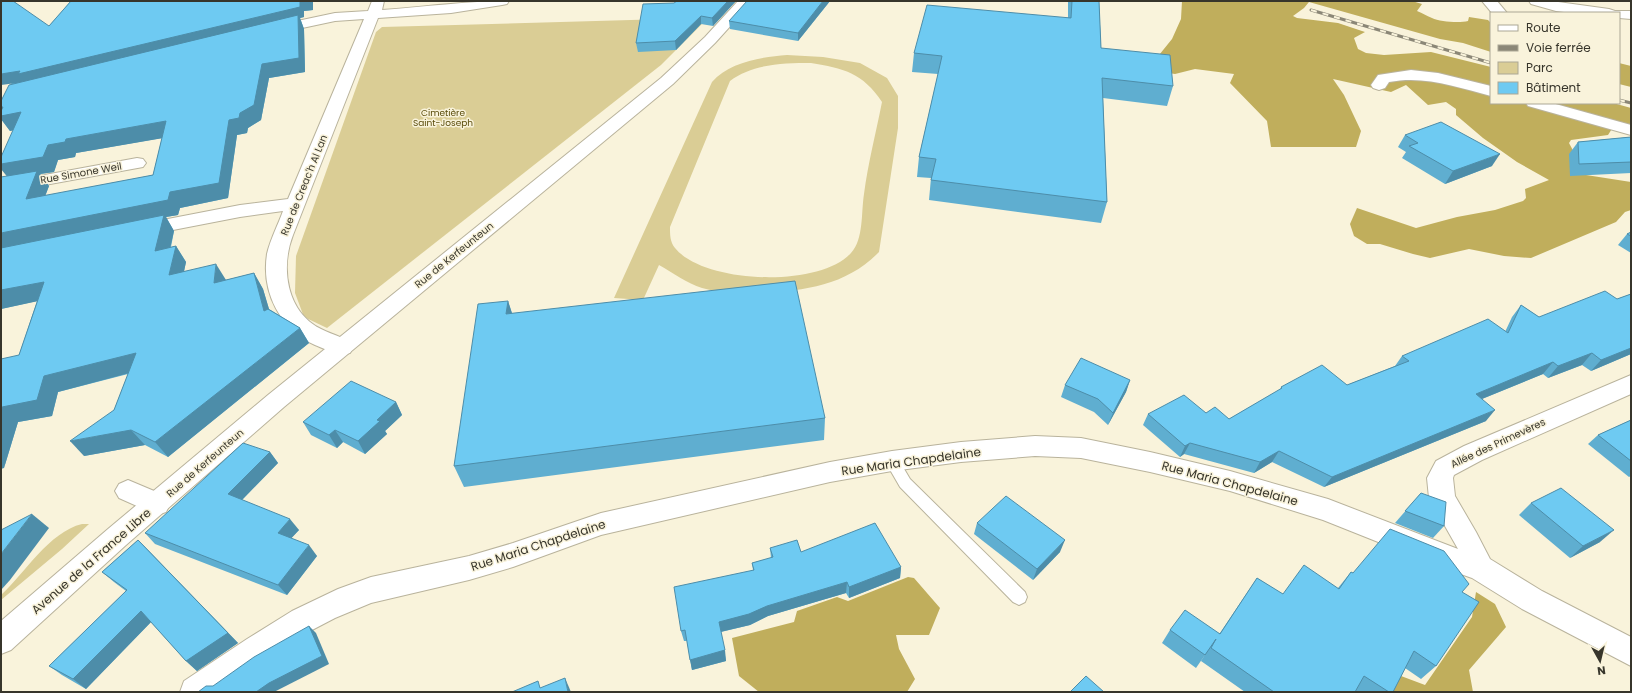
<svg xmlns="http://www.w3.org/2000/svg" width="1632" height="693" font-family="Poppins,sans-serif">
<rect width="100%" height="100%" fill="#f9f3db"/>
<g fill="#dacd95" fill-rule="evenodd">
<path d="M666 19 703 23 661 65 327 328 304 317 295 293 296 256 376 32 382 27Z"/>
<path d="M787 55 823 57 860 63 887 78 898 96V128L879 252C846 286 802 292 756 292 738 293 720 293 702 288 687 283 673 273 659 265L643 300 614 298 712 82C729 62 762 57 787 55ZM811 63C843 68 863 73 882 102 876 133 868 163 864 194 861 212 864 239 851 253 820 288 704 284 675 248 670 242 670 235 670 227L730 81C752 64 783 63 811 63Z"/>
<path d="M82 524H89L62 549 1 600V595C25 573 49 532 82 524Z"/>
</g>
<g fill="#c0ae5c">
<path d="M1182 1H1412L1422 4 1417 11C1423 13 1426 16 1432 18 1440 22 1460 23 1468 21L1469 17 1488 20 1491 23V52L1463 43 1440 39 1309 2 1304 8 1293 16 1297 18 1338 23 1365 32 1354 38 1358 49 1366 53 1384 55 1431 52 1491 67V103H1613L1631 108V127L1615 124 1608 135 1571 140 1569 143 1586 175 1631 182V210L1625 212 1616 222 1531 258 1504 256 1469 249 1430 258 1413 254 1380 244H1367L1354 236 1350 224 1357 208 1416 228 1457 217 1495 210 1523 201 1526 198 1525 189 1549 180 1517 162 1483 138 1456 115V109L1446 102 1428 105 1406 85 1391 92 1333 79 1344 95 1361 131 1356 147H1271L1267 121 1230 83 1234 74 1195 69 1175 74 1156 71 1151 65 1172 39 1181 19Z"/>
<path d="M1619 63 1631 66V87L1619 84Z"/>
<path d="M908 577 914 578 940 608 929 635H896L899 649 915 679 907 692H759L739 676 732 638 794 622 797 611 837 597 848 601Z"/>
<path d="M1476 592 1495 604 1506 627 1469 670 1473 692H1391L1401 676 1425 685 1472 617Z"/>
</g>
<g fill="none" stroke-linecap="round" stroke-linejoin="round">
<g stroke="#b9b39c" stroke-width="2">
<path id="lane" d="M892 455 897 457 910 479 1025 592 1027 597 1025 602 1019 605 1013 602 900 487 885 461 887 457Z"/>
</g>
<g stroke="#b9b39c" stroke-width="2">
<g id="street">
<path d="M372 1H384L382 10C424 7 467 1 509 1L507 4 502 5 451 13 378 18 293 235C280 269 287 312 321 329 332 335 347 337 353 347L350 353C338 356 327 350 315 345 280 329 261 292 267 254 270 240 278 225 283 211L240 217 142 236 135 234 132 230 135 226 142 224 240 205 288 199 364 19 335 21 274 34 269 33 267 30 269 27 335 13 368 11Z"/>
<path d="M1482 1H1497L1507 13H1492Z"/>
<path d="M1529 1H1551L1609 9 1615 11H1631V19L1619 18V13H1572L1556 11 1531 4Z"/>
<path d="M1411 70 1438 73 1491 86V96C1457 87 1424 75 1389 82L1385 88 1379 90 1373 88 1371 85 1378 75Z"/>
<path d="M1526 103H1552L1631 125V135L1528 106Z"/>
<path d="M137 158 143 159 146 163 143 167 1 193V183Z"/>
<path d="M1631 375V394L1482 460 1454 475 1453 478 1455 496 1476 532 1490 559 1542 591 1631 637V666L1522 609 1472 578 1441 567 1323 520 1230 491 1150 472 1081 458 1035 456 961 462 892 471 830 482 601 535 513 567 469 580 371 603 335 618 312 630 267 658 220 692H180L184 681 247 639 292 611 338 589 371 577 469 556 513 543 601 513 830 462 892 451 961 442 1035 436 1081 438 1150 452 1230 471 1328 499 1458 549 1429 498 1427 478 1436 461 1464 446Z"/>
<path d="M128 480 166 496 170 504 166 512 157 515 119 498 115 491 119 484Z"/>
</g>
</g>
<g stroke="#b9b39c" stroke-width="2">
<path id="secondary" d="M738 1H753L715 43 673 84 284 407 126 545 11 650 1 654V621L108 529 268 395 661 78 705 37Z"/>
</g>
<use href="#lane" fill="#fff" fill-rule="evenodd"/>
<use href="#street" fill="#fff" fill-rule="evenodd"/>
<use href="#secondary" fill="#fff" fill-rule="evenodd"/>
<g stroke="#8b8777" stroke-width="3">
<g id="rail">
<path d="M1311 10 1491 63"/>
<path d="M1619 100 1631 103"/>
</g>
</g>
<use href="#rail" stroke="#f9f3db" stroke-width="2" stroke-dasharray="6" stroke-linecap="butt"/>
</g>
<g fill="#5faed0" fill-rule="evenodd">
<path d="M71 1H313V10L304 11V17L300 18 304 29 305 72 269 78 261 120 248 128 247 133 237 135 228 198 180 208 178 215 166 217 174 231 171 247 176 246 186 262 184 271 226 280 254 273 263 289 269 309 300 328 309 343 168 457 145 445 84 456 114 410 128 374 58 392 52 416 18 422 4 468 19 355 37 301 1 309 7 176 13 130 10 131 1 119V101L11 84 49 26ZM162 138 153 175 45 196 49 186 40 174 54 172 58 160 75 157 76 153Z"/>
<path d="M736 1 713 26 701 24 676 50 638 52 636 43 674 3Z"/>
<path d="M830 1 798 41 730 29 729 21Z"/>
<path d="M1068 1H1099L1101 48 1173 86 1167 106 1103 98 1107 202 1101 223 929 200 931 178 917 177 919 157 938 74 912 72 914 53 1068 18Z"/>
<path d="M1405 135 1492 166 1445 184 1402 158 1406 152 1398 147Z"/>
<path d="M1631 137V173L1570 176 1569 154 1578 142Z"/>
<path d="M1631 232V253L1618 245 1627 234Z"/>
<path d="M1631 294V354L1591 371 1582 365 1548 378 1543 374 1482 399 1486 421 1324 487 1272 462 1254 473 1184 454 1180 457 1143 425 1148 414 1206 413 1229 419 1280 390 1281 387 1347 385 1395 366 1402 356 1505 332 1512 317 1521 305 1539 317 1617 299Z"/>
<path d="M508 301 512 313 825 418 824 440 464 487 454 466Z"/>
<path d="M1130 380 1126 392 1108 425 1094 412 1061 397 1065 385Z"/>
<path d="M396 402 402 415 385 431 387 434 365 454 343 442 337 448 311 435 303 422Z"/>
<path d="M1631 420V476L1629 477 1588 444 1598 435Z"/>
<path d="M270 452 278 463 242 500 299 530 291 538 317 556 287 595 155 544 145 533Z"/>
<path d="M1421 493 1444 526 1433 538 1395 523Z"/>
<path d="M1531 503 1600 542 1570 558 1519 515Z"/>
<path d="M977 523 1060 552 1033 580 974 534Z"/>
<path d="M138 540 238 643 197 671 186 661 151 622 86 689 62 675 49 666 126 591 114 582 102 572Z"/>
<path d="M770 548 801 552 901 567 900 578 849 598 846 593 768 616 750 625 721 632 726 661 692 670 687 641H684L681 631 753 570 752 563 771 558Z"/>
<path d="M1351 572 1353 573 1462 592 1436 666 1421 679 1405 668 1393 692H1245L1201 661 1207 652 1196 668 1162 643 1170 630 1220 633 1257 578 1282 594 1338 588Z"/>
</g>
<g fill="#4d8da9">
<path d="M300 1H313V10L304 11V17L300 18 304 29 305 72 269 78 261 120 248 128 247 133 237 135 228 198 180 208 178 215 166 217 174 231 166 266 1 251V233L170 192 229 120 24 82 1 85V74Z"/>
<path d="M728 1H736L713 26 712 18Z"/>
<path d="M823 1H830L798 41V33Z"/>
<path d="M701 16V24L676 50 675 41Z"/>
<path d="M1 107H3L21 112 32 127 10 131 1 119Z"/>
<path d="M166 121 175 136 76 153 75 157 58 160 54 172 40 174 49 186 38 215 1 169V164L48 145 66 139Z"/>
<path d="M1500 154 1492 166 1445 184 1453 171Z"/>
<path d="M176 246 186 262 180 290 169 275Z"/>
<path d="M216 264 226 280 224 298 214 283Z"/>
<path d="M254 273 263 289 274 326 264 311Z"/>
<path d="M44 282 57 297 1 309V290Z"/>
<path d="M508 301 515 323 506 314Z"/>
<path d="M300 328 309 343 168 457 155 442Z"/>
<path d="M1631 348V354L1591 371 1601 360Z"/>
<path d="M136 353 148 368 58 392 52 416 18 422 4 468 1 469V411L2 407 44 376Z"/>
<path d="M1592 353 1582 365 1548 378 1558 366Z"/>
<path d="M1553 362 1543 374 1467 405 1476 394Z"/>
<path d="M1130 380 1126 392 1108 425 1113 413Z"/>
<path d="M396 402 402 415 385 431 387 434 365 454 358 441 377 420Z"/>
<path d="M1495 410 1486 421 1324 487 1332 477Z"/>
<path d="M131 430 145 445 84 456 70 441Z"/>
<path d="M335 430 343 442 337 448 329 435Z"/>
<path d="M1190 443 1184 454 1180 457 1185 446Z"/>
<path d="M1279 451 1272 462 1254 473 1260 462Z"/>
<path d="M270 452 278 463 237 505 228 494Z"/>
<path d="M32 514 49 528 10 580 1 590V554Z"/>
<path d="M290 519 299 530 286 544 278 533Z"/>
<path d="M1614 530 1600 542 1570 558 1583 546Z"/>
<path d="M138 540 148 550 238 643 197 671 186 661Z"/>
<path d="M1065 540 1060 552 1033 580 1037 569Z"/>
<path d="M309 545 317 556 287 595 278 585Z"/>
<path d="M901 567 900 578 849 598V587Z"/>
<path d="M847 582 846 593 768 616 750 625 720 632 719 622 767 606Z"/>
<path d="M141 611 152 621 86 689 73 679Z"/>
<path d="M309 626 316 633 329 664 274 692H256Z"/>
<path d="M725 650 726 661 692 670 690 660Z"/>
<path d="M565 678 571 692H568Z"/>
</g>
<g fill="#6ecaf2" stroke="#4d8da9">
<path d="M1 1H13L49 26 71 1H301H300V7L18 74 20 71 1 74Z"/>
<path d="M677 1H728L712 18 701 16 675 41 636 43 643 4 674 3Z"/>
<path d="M747 1H823L798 33 729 21Z"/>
<path d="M1072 1H1099L1101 48 1170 55 1173 86 1102 78 1107 202 931 180 936 159 919 157 942 56 914 53 927 5 1071 18Z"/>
<path d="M298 15 299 58 262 64 254 105 240 113 239 118 229 120 219 183 170 192 168 200 1 233V177L37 171 26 199 153 175 166 121 66 139 65 142 48 145 43 157 1 164V157L21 112 1 116V111L3 107H1V101L9 85Z"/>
<path d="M1441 122 1500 154 1453 171 1409 146 1418 143 1405 135Z"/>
<path d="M1631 137V162L1579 164 1578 142Z"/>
<path d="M164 215 155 251 176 246 169 275 216 264 214 283 254 273 264 311 268 309 300 328 155 442 131 430 70 441 114 410 136 353 44 376 37 400 2 407 1 411V359L19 355 44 282 1 290V248Z"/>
<path d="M1631 232V236L1627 234Z"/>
<path d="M795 281 825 418 454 466 478 304 508 301 506 314Z"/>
<path d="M1605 291 1617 299 1631 294V348L1601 360 1592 353 1558 366 1553 362 1476 394 1495 410 1332 477 1279 451 1260 462 1190 443 1185 446 1148 414 1184 395 1206 413 1215 407 1229 419 1282 388 1281 387 1322 365 1347 385 1409 361 1402 356 1488 319 1508 333 1521 305 1539 317Z"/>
<path d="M1081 358 1130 380 1113 413 1098 399 1065 385Z"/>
<path d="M351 381 396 402 377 420 380 421 358 441 335 430 329 435 303 422Z"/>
<path d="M1631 420V461L1598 435Z"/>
<path d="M243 443 270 452 228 494 290 519 278 533 309 545 278 585 145 533Z"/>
<path d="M1561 488 1614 530 1583 546 1531 503Z"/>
<path d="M1421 493 1446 502 1444 526 1405 511Z"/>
<path d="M1006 496 1065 540 1037 569 977 523Z"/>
<path d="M32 514 1 554V530Z"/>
<path d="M875 523 901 567 849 587 847 582 767 606 749 614 719 622 725 650 690 660 685 630 681 631 674 587 754 570 752 563 773 557 770 548 797 540 801 552Z"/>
<path d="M1390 529 1444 551 1469 584 1462 592 1479 602 1436 666 1414 651 1393 692H1389L1364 676 1355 692H1274L1211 648 1216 639 1205 655 1170 630 1185 610 1220 634 1257 578 1283 594 1304 565 1339 589 1351 572 1353 573Z"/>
<path d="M138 540 228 633 186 661 141 611 73 679 49 666 127 590 102 572Z"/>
<path d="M309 626 322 656 269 683 256 692H198L206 686H213L254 657Z"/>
<path d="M1086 676 1104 692H1070Z"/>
<path d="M565 678 568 692H512L538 681 540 688Z"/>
</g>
<g text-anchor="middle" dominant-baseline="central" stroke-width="3" stroke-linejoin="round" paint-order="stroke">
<g font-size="9" fill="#5a4c0b" stroke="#f9f3db">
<text x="443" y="113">Cimetière<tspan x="443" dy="10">Saint-Joseph</tspan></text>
</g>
<g font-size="10" fill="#37352b" stroke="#f9f3db">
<text transform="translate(81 173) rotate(-10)">Rue Simone Weil</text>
<text transform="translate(304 185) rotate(-68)">Rue de Creac'h Al Lan</text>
<text transform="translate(454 255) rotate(-39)">Rue de Kerfeunteun</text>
<text transform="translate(1498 443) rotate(-25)">Allée des Primevères</text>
<text transform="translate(205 463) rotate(-41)">Rue de Kerfeunteun</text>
</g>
<g font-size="12" fill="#37352b" stroke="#f9f3db">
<text transform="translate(911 461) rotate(-8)">Rue Maria Chapdelaine</text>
<text transform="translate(1230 483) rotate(15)">Rue Maria Chapdelaine</text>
<text transform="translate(538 545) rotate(-18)">Rue Maria Chapdelaine</text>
<text transform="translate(91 561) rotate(-41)">Avenue de la France Libre</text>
</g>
</g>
<rect width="1632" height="693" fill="none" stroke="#37352b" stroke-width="4"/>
<rect x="1490" y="12" width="130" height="92" fill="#f9f3db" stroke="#aba795"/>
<rect x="1498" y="25" width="20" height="6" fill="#ffffff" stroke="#aba795"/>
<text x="1526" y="32" font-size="12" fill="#37352b">Route</text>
<rect x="1498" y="45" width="20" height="6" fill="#8b8777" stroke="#aba795"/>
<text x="1526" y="52" font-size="12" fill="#37352b">Voie ferrée</text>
<rect x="1498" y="62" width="20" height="12" fill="#dacd95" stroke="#aba795"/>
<text x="1526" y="72" font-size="12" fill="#37352b">Parc</text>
<rect x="1498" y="82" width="20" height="12" fill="#6ecaf2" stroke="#aba795"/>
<text x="1526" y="92" font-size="12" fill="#37352b">Bâtiment</text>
<g transform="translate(1600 661) rotate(172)" stroke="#f9f3db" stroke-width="3" paint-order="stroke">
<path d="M0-3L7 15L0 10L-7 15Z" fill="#37352b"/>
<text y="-6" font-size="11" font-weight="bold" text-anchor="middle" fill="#37352b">N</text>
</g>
</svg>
